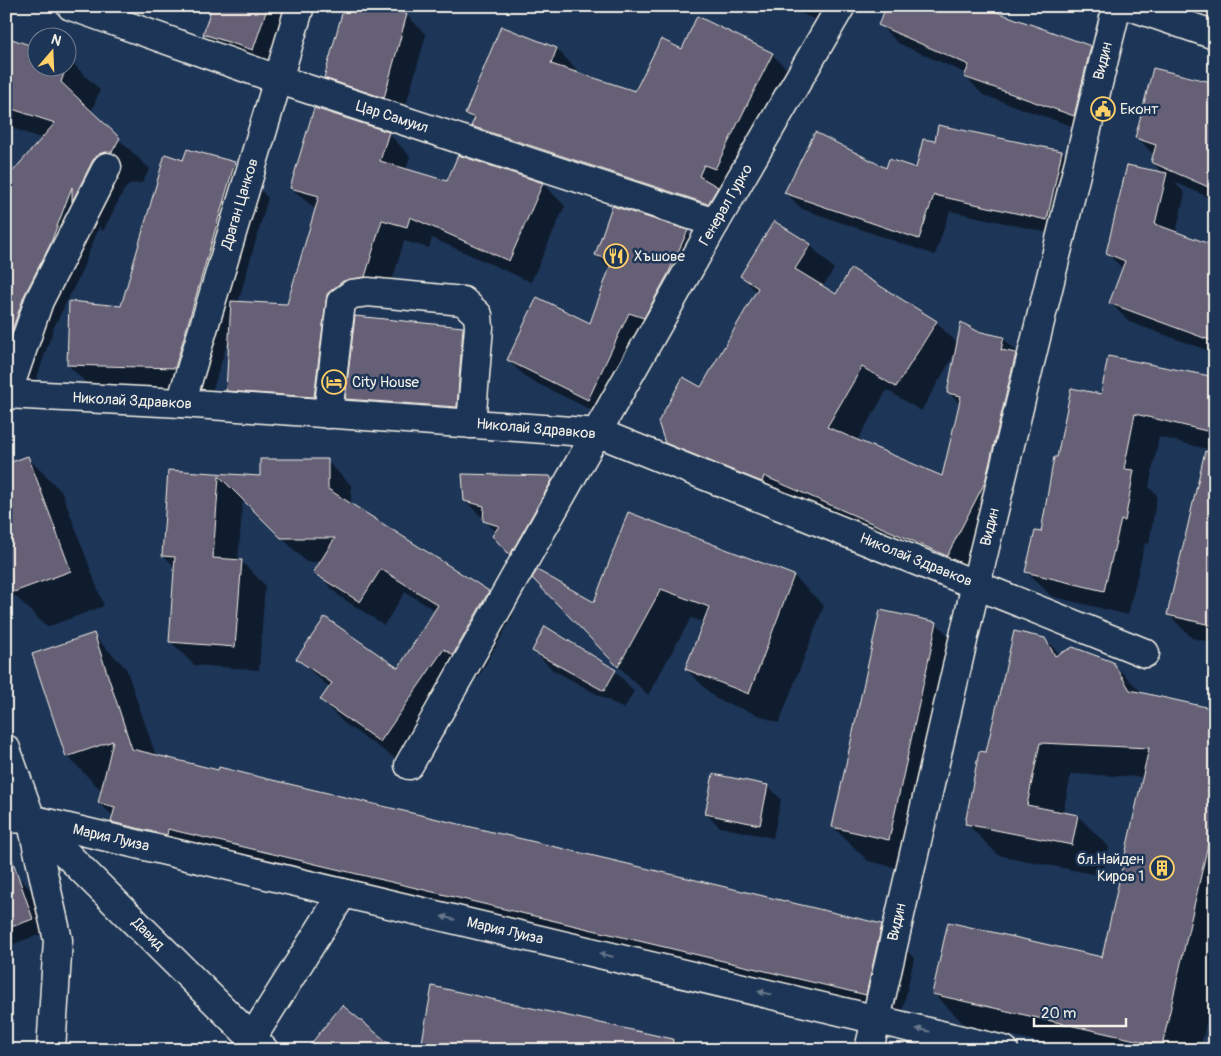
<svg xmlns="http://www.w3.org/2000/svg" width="1221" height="1056" font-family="Pangolin,sans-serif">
<rect width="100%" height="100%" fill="#1d3557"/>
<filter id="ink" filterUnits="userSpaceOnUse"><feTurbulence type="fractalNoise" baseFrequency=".02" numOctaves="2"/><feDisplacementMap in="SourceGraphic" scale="10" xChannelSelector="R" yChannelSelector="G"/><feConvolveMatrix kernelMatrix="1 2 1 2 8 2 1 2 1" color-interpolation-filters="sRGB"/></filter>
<g filter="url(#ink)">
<g fill="#0007" fill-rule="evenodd">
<path d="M213 6H313L281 78 233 62 204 33Z"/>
<path d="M789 6H837L828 25 793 10Z"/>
<path d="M1165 6H1215V34Z"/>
<path d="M407 15 426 35 403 116 345 97 325 78Z"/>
<path d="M880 25 1090 47 1108 65 1092 133 983 95 966 77 967 74 898 43Z"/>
<path d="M502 27 557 49 577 70 576 73 636 92 682 50 772 54 793 75 729 224 494 147 473 126 475 122 466 113Z"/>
<path d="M6 39 38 68H68L69 60 100 90 91 113 150 169 142 183 130 184 124 190 103 231 99 227 80 275 54 327 30 398 6 399V181L43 139 6 126Z"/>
<path d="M1215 85V200L1174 182 1185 193 1176 233 1208 244 1215 228V353L1129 322 1111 303 1123 269 1107 253 1164 174 1152 162 1154 155 1137 137Z"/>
<path d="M939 126 1062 152 1078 169 1063 236 950 211 935 255 802 209 786 193 887 170H917L936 143Z"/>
<path d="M388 133 410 156 406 170 447 183 459 157 543 184 565 206 531 282 432 238 429 248 404 241 387 299 366 303 349 317 336 419 249 412 227 390 230 334 209 402 102 399 68 365 122 308 184 162 234 164 268 198 238 303 287 306 316 210 291 188Z"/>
<path d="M687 232 706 251 608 418 528 379 508 360 590 324 610 268 596 255Z"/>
<path d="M810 245 834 269 822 288 836 296 936 322 958 344 1003 338 1027 362 971 579 691 467 666 442 702 389 757 292 741 276ZM956 352 949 393 960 404 943 478 857 441 887 390 921 411Z"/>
<path d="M356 318 463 328 482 348 476 426 366 418 347 399Z"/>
<path d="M1215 378V643L1192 638 1168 614 1207 449 1159 437 1149 487 1157 495 1149 544 1145 543 1128 615 1051 596 1027 572 1042 534 1058 458 1102 396Z"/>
<path d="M28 458 62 492 104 606 47 627 12 593 6 576Z"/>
<path d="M327 461 351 485V505L489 592 513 616 478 678 468 672 405 765 345 724 321 700 330 688 298 659 399 670 436 611 405 592 384 625 339 596 315 572 322 562H306L243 498 238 561H241L265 585 259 670 194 665 170 641 176 568 163 555 169 471 261 477Z"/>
<path d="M550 478 570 498 530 573 494 536 496 532 466 501Z"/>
<path d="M629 513 794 576 824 606 779 723 716 699 686 669 704 622 691 618 648 695 618 666 594 604Z"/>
<path d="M936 623 971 658 923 874 868 861 833 827Z"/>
<path d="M93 635 126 668 156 756 881 925 914 958 899 1027 146 855 113 822 114 817 99 803 103 788 100 789 67 756Z"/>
<path d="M1045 639 1061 655 1113 663 1143 694 1215 710V983L1200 1050H1075L965 1025 933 993 1103 958 1144 777 1071 774 1063 813 1078 816 1109 847 1103 876 998 855 966 823 987 753Z"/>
<path d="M533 650 615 671 634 691 624 709 553 670Z"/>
<path d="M768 786 781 799 773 838 720 827 706 814Z"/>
<path d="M17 876 30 889 46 932 8 946 6 952V880Z"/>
<path d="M433 987 714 1050H432L424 1042Z"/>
</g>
<g fill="#666176" stroke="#f4f1e8">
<path d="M212 6H268L253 50 203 34Z"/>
<path d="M344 6H379L407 14 384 98 324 78Z"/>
<path d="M887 6H980L1091 46 1074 116 964 77 969 65 878 25Z"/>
<path d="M697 16 773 53 715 169 704 165 699 176 718 187 708 204 471 126 475 118 465 114 501 26 557 48 551 64 635 91 661 39 682 49Z"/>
<path d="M6 37 38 48V68H66L61 82 120 138 112 152 99 154 93 160 72 202V187L50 245 24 296 6 348V179L55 123 6 107Z"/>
<path d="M1153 68 1215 83V190L1151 162 1156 145 1135 138Z"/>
<path d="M314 108 389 132 380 161 447 181 458 155 543 183 509 261 410 217 407 227 382 220 365 277 343 281 327 294 314 397 226 391 231 301 287 304 319 196 290 188Z"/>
<path d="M938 125 1062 151 1047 220 934 195 919 239 784 193 815 132 886 168 889 159 916 168 923 139 935 141Z"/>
<path d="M187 149 235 162 175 368 67 365 69 301 121 306 165 154 183 160Z"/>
<path d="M1127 165 1167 173 1155 224 1215 246V342L1109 303 1125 261 1106 253Z"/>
<path d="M612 206 688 230 668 274 644 318 629 313 588 400 507 360 537 297 590 323 612 261 595 255Z"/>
<path d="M774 221 811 244 795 269 836 294 851 268 937 321 896 387 862 367 827 427 942 476 961 396 947 393 961 322 977 331 1004 337 1001 350 1016 353 985 482 947 556 764 476 762 482 665 443 658 422 683 377 701 387 758 288 740 276Z"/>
<path d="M355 316 463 327 457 407 345 399Z"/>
<path d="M1108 356 1215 377V433L1135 414 1124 469 1134 470 1125 521 1121 520 1104 591 1025 572 1035 531 1041 532 1054 457H1057L1071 388 1101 394Z"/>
<path d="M1205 451 1215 453V626L1167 615Z"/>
<path d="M28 456 71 571 11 593 6 580V464Z"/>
<path d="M260 459H328V489L489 591 453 655 444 649 380 742 320 700 332 683 296 659 325 617 398 668 438 605 381 569 360 602 313 573 335 538H281L219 476 213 558 242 560 235 647 169 642 175 557 162 556 168 470 260 476Z"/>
<path d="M462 474 550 476 552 480 510 555 492 536 499 526 483 521 484 506 464 501Z"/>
<path d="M628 512 794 575 749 694 685 669 709 607 661 589 618 667 532 578 537 570 594 602Z"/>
<path d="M880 610 937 622 889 840 832 827Z"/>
<path d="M545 626 616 670 604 691 532 651Z"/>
<path d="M1014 631 1045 638 1055 656 1073 647 1113 662 1130 690 1215 709V814L1162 1046 932 994 948 922 1102 957 1149 748 1040 743 1027 805 1078 815 1072 845 965 824 979 751 986 752Z"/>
<path d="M94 633 132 749 218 770 219 767 247 774 882 924 866 995 168 829 167 835 111 822 115 807 98 803 113 741 66 757 32 654Z"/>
<path d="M713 774 768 785 760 825 705 814Z"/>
<path d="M10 853 33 919 6 929V854Z"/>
<path d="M432 986 673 1039 672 1050H437L422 1042Z"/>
<path d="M342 1005 397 1050H306Z"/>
</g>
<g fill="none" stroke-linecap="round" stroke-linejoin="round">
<g stroke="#f4f1e8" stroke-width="31">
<g id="minor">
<path d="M71 6 277 79 715 223"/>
<path d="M1130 6 1215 35"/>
<path d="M6 394 181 403 599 433 1145 653"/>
<path d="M7 394 39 301 107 167"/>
<path d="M181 403 300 6"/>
<path d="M328 414 341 302 352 294 368 292 463 301 478 315 479 327 471 424"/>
<path d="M6 749 31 819 58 940 51 1050"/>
<path d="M409 765 715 223 841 6"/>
<path d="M6 818 31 819 1004 1050"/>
<path d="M31 819 264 1050"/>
<path d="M252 1038 343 893"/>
<path d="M869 1050 976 584 1117 6"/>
</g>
</g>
<use href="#minor" stroke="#1d3557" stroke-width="28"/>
</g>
<defs><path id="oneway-solid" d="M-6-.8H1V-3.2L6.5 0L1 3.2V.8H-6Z" transform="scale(1.25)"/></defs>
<g fill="#68778a">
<use href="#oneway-solid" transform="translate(448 918) rotate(-167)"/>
<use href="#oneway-solid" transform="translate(606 955) rotate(-167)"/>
<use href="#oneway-solid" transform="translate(765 993) rotate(-167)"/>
<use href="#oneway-solid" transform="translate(923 1030) rotate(-167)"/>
</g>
</g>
<defs>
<g id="civic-ring" transform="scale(1.25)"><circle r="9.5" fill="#1d3557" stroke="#ffd166" stroke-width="1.5"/><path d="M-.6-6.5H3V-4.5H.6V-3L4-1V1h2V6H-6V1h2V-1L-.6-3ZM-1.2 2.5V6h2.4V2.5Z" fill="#ffd166"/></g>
<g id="restaurant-ring" transform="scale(1.25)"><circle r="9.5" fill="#1d3557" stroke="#ffd166" stroke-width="1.5"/><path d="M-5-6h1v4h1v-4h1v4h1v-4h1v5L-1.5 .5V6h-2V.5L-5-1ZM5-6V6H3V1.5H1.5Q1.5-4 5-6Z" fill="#ffd166"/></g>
<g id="hotel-ring" transform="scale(1.25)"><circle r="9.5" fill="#1d3557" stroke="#ffd166" stroke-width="1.5"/><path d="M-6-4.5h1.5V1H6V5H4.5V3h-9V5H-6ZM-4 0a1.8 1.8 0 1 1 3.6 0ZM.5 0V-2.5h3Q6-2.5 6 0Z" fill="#ffd166"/></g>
<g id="building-ring" transform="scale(1.25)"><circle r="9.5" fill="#1d3557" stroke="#ffd166" stroke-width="1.5"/><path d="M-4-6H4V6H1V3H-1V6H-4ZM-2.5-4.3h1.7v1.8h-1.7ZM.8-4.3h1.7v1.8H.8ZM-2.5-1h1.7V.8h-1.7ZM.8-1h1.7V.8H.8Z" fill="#ffd166"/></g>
</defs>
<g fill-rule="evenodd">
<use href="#civic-ring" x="1103" y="109"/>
<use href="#restaurant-ring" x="616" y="256"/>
<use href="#hotel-ring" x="334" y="382"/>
<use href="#building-ring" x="1162" y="868"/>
</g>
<g text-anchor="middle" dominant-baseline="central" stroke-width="5" stroke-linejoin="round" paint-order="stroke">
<g font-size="15" fill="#f4f1e8" stroke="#1d3557">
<text transform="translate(1103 61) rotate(-76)">Видин</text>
<text transform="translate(392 117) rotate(18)">Цар Самуил</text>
<text transform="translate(240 204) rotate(-73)">Драган Цанков</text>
<text transform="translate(726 205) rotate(-60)">Генерал Гурко</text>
<text transform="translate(132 401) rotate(3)">Николай Здравков</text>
<text transform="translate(536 429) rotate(5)">Николай Здравков</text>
<text transform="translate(990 527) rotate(-76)">Видин</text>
<text transform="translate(916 560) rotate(22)">Николай Здравков</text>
<text transform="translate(111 838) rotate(13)">Мария Луиза</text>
<text transform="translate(897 922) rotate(-77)">Видин</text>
<text transform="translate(505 931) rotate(13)">Мария Луиза</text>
<text transform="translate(148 934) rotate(45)">Давид</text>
</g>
<g font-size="15" fill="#f4f1e8" stroke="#1d3557" text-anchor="start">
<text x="1120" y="109">Еконт</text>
<text x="634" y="256">Хъшове</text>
<text x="352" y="382">City House</text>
<text x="1144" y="859" text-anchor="end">бл.Найден<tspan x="1144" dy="17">Киров 1</tspan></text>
</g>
</g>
<rect width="1221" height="1056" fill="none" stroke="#1d3557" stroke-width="25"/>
<rect x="12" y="12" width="1196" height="1031" fill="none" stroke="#f4f1e8" stroke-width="2" filter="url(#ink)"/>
<g transform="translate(52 52) rotate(19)"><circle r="24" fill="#1d3557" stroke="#738091"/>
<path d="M0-4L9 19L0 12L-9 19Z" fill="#ffd166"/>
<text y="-8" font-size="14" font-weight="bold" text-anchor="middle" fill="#f4f1e8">N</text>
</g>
<path d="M1034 1018v8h92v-8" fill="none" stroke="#f4f1e8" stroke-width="2.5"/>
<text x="1041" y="1018" font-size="15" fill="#f4f1e8" stroke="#1d3557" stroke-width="4" paint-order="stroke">20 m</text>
</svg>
